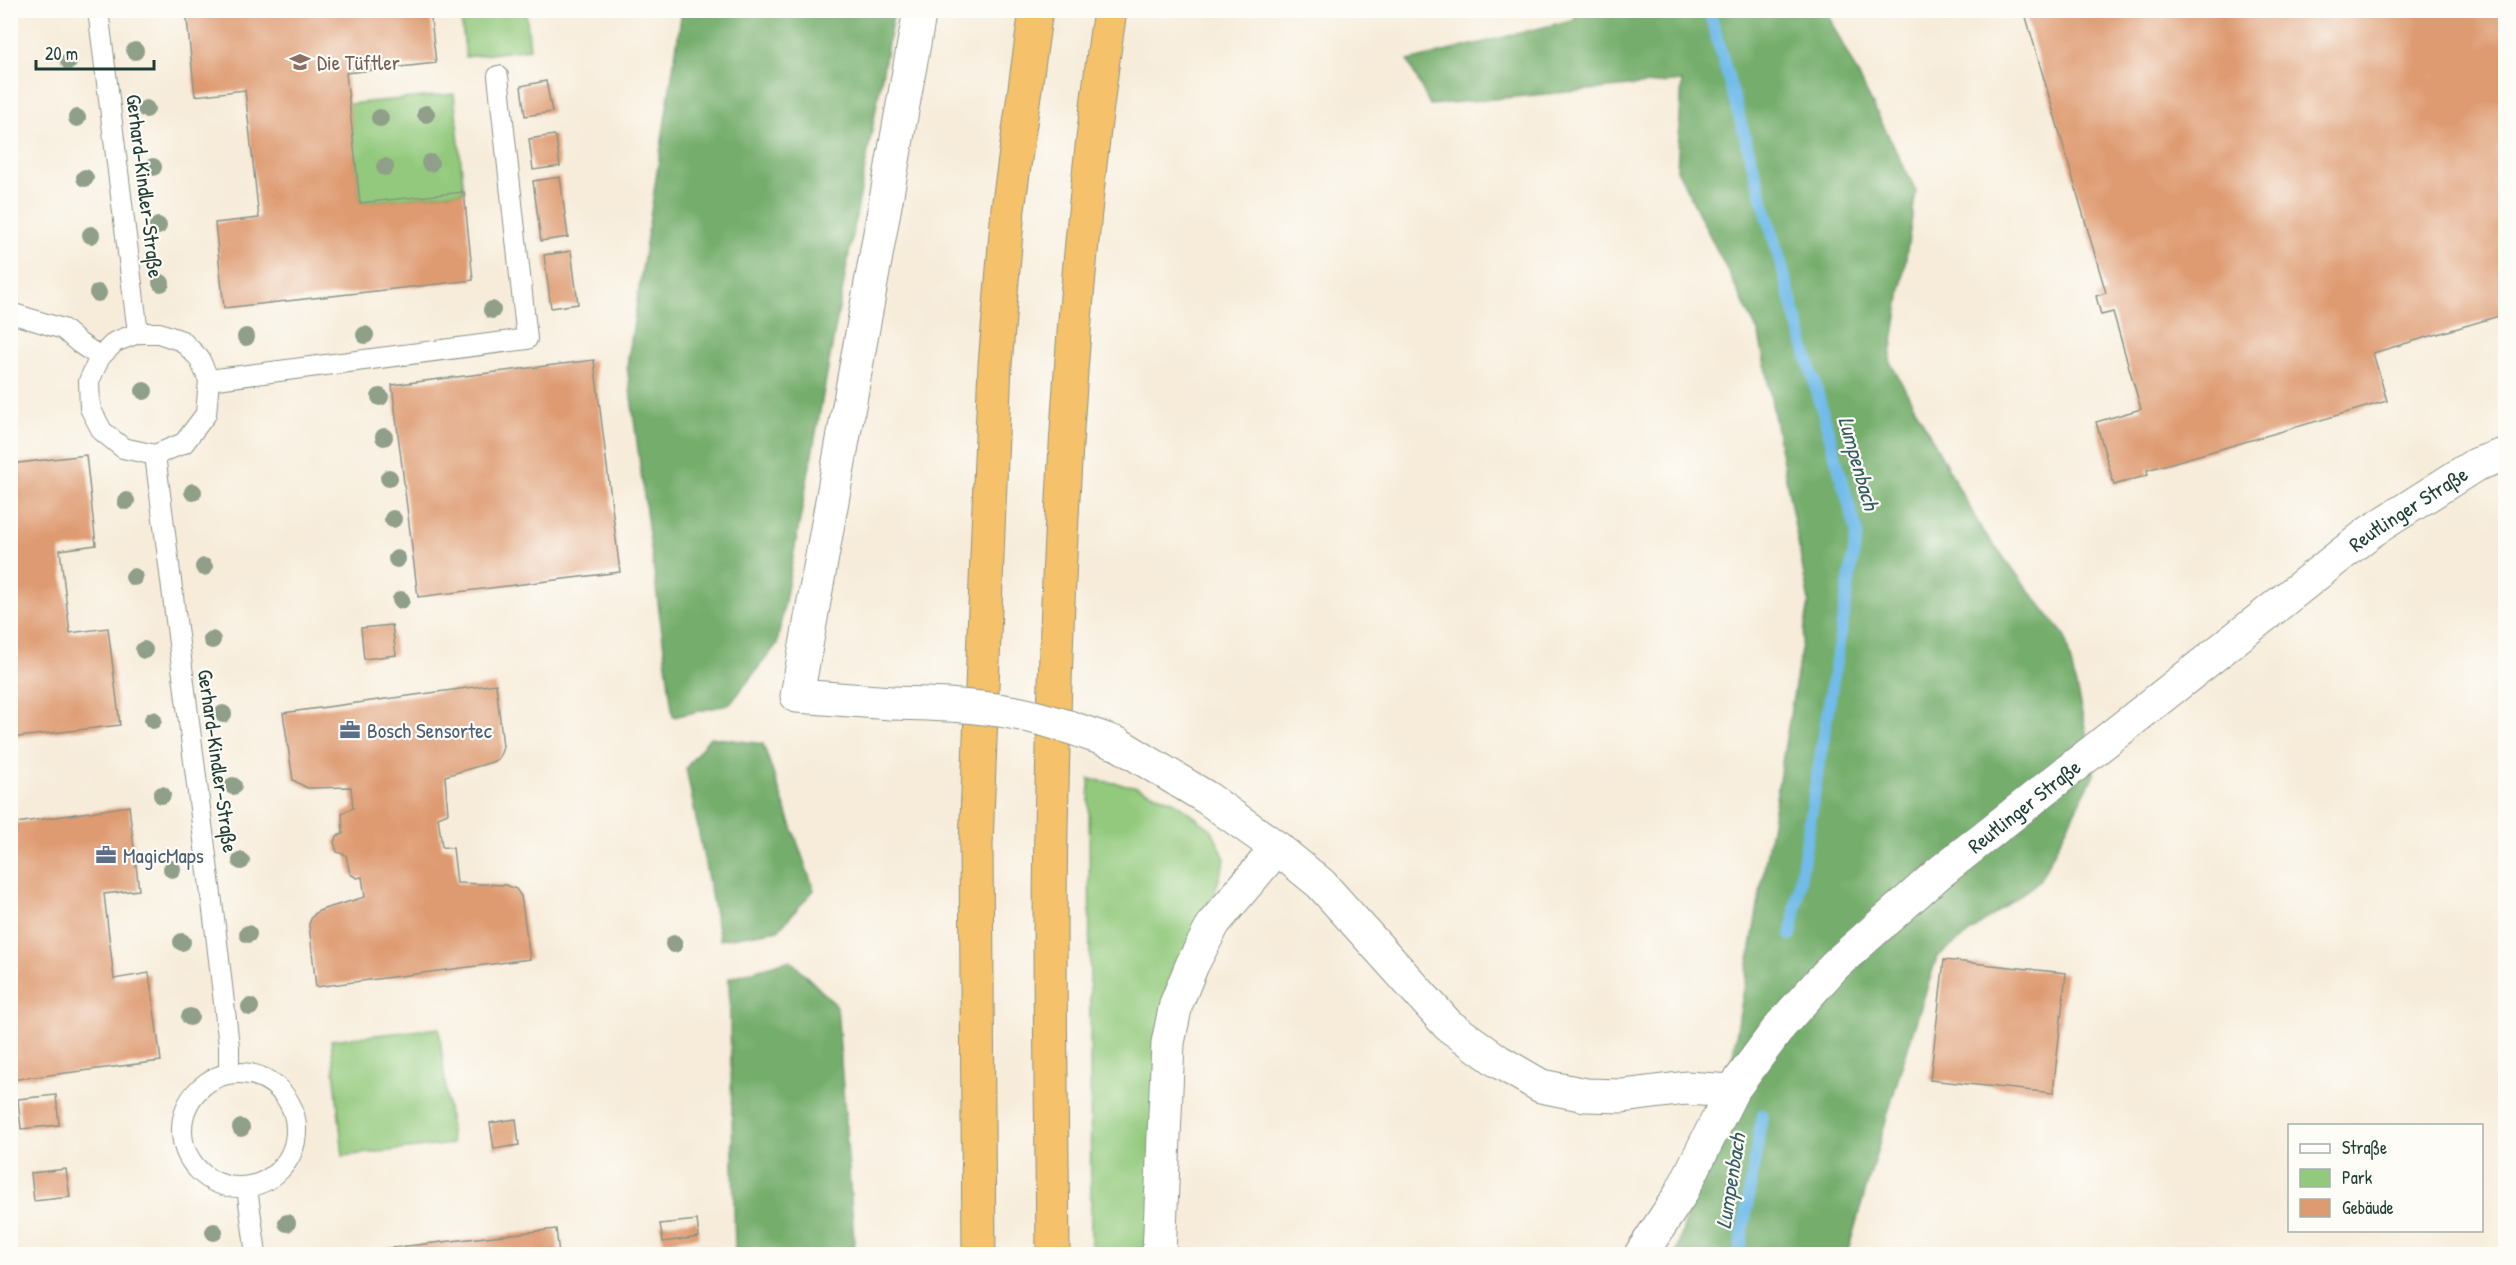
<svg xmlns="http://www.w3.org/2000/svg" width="2516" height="1265" font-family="'Patrick Hand',sans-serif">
<rect width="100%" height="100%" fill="#fdfcf7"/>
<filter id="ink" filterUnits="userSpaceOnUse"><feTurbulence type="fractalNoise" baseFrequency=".0167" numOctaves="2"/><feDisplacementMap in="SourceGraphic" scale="12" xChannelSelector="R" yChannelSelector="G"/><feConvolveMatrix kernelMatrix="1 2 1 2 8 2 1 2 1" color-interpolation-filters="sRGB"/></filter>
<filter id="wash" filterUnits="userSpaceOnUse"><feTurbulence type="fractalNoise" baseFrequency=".008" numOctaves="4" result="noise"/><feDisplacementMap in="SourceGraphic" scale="24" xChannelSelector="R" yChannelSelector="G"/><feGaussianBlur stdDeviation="1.35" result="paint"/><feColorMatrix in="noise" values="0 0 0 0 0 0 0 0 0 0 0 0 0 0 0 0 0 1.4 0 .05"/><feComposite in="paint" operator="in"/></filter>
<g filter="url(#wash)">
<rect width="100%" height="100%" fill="#f7ecda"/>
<g fill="#92c97c" stroke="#588358" stroke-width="1.5">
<path d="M460 11H526L530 49 466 57Z"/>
<path d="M454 94 464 192 360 203 349 104Z"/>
<path d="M1089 779 1134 786 1175 802 1212 830 1225 859 1214 895 1201 914 1146 1254H1091Z"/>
<path d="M439 1028 452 1144 343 1156 331 1040Z"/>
</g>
<g fill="#75ad6c" stroke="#4a7550" stroke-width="1.5">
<path d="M682 11H894L777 644 730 704 673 717 627 366Z"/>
<path d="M1573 11H1826L1916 191 1890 362 1982 530 2065 636 2095 773 2039 881 1937 957 1900 1072 1847 1254H1676L1733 1054 1809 602 1759 334 1677 170 1682 81 1430 105 1408 61 1576 19Z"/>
<path d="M710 737 763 744 814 890 778 930 720 940 686 768Z"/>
<path d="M790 960 837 1006 855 1254H735L729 978Z"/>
</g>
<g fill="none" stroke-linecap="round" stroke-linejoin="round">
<g stroke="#72bbea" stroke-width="12">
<path d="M1709 10 1857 533 1791 936"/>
<path d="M1739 1254 1762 1115"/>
</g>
</g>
<g id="blocks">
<g fill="#de9a70">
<path d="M186 10H430L436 63 346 73 360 203 464 192 473 280 224 308 215 223 259 218 245 90 195 96Z"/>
<path d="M2024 10H2506V314L2373 353 2387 401 2147 470 2148 475 2114 485 2096 422 2141 409 2113 312 2101 315 2096 296 2106 293Z"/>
<path d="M546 81 552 112 525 116 521 86Z"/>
<path d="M554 135 556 137 560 166 533 170 529 139Z"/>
<path d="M560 177 568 237 541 241 533 181Z"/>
<path d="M571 251 578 304 551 308 544 255Z"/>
<path d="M594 360 620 572 418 597 392 385Z"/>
<path d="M86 455 96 545 60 550 70 633 108 628 120 725 10 738V464Z"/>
<path d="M392 625 396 655 364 659 361 628Z"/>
<path d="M496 684 503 747 501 753 498 759 492 762 445 776 448 813 438 817 442 847 453 848 457 883 506 885 516 889 521 896 530 959 316 987 309 924 312 917 317 912 324 909 365 897 362 877 357 878 350 874 346 855 337 852 334 842 337 836 343 834 342 813 353 808 351 787 307 788 293 780 283 713Z"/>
<path d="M129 806 139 890 104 894 114 979 149 973 161 1061 10 1080V824Z"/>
<path d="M1944 960 2066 973 2053 1093 1930 1080Z"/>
<path d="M56 1095 59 1125 21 1129 18 1099Z"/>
<path d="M516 1119 519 1145 494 1149 490 1123Z"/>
<path d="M66 1169 70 1197 34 1201 31 1173Z"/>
<path d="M697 1220 699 1237 663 1242 660 1224Z"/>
<path d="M556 1229 559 1254H355V1252Z"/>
</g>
</g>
</g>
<g filter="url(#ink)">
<use href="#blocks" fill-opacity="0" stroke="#8b9487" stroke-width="1.5"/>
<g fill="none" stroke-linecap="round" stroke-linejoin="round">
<g stroke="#8b9487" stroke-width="22">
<g id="service">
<path d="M98 10 138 333"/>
<path d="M14 314 63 329 79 343 100 357"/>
<path d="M138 333H159L182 341 199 358 209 380 206 414 184 443 155 455 123 448 102 431 90 408 89 381 100 357 115 342Z"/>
<path d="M209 380 527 339 498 76"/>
<path d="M155 455 216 934 229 1046V1073"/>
<circle cx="239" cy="1130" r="57"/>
<path d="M247 1188 256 1254"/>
</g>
</g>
<g stroke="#8b9487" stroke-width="35">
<g id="minor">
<path d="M891 703 797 696 920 10"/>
<path d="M1118 744 1207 798 1277 848 1321 884 1448 1025 1498 1061 1541 1086 1586 1095 1623 1096 1686 1088 1732 1091"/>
<path d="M1159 1254 1168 1043 1176 1004 1192 965 1214 923 1277 848"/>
<path id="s1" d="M1641 1254 1680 1195 1732 1091 1781 1025 1835 965 1939 873 2370 532 2475 465 2506 454"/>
</g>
</g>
<g stroke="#8b9487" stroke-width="35">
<g id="trunk">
<path d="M979 1254 976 845 988 530 995 365 1008 209 1036 10"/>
<path d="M1053 1254C1052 1113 1048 970 1051 828 1057 556 1070 281 1110 10"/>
</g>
</g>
<use href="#service" stroke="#fff" stroke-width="20"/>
<use href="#minor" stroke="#fff" stroke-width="33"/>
<use href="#trunk" stroke="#f5c16b" stroke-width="33"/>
<g stroke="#8b9487" stroke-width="35" stroke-linecap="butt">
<path id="minor-bridge" d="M891 703C933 704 975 705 1016 713 1051 720 1084 732 1118 744"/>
</g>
<use href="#minor-bridge" stroke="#fff" stroke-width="33"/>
</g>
<g fill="#909f89">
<circle cx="135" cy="51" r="9"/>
<circle cx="69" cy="61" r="9"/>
<circle cx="146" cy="109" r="9"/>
<circle cx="426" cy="114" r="9"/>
<circle cx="77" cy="118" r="9"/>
<circle cx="380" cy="118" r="9"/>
<circle cx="430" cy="163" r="9"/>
<circle cx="153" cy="167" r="9"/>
<circle cx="385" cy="167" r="9"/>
<circle cx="85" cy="178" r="9"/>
<circle cx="158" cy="226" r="9"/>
<circle cx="91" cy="235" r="9"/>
<circle cx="161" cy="283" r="9"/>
<circle cx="98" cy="293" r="9"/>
<circle cx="492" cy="310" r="9"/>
<circle cx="365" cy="335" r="9"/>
<circle cx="246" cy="337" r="9"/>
<circle cx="144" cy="391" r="9"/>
<circle cx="380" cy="397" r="9"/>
<circle cx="384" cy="437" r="9"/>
<circle cx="389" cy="478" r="9"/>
<circle cx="193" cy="492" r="9"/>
<circle cx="126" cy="501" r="9"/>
<circle cx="393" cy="519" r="9"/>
<circle cx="397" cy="559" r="9"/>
<circle cx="204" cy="567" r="9"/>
<circle cx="134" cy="577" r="9"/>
<circle cx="401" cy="600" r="9"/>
<circle cx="212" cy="640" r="9"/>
<circle cx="144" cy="650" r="9"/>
<circle cx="223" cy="714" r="9"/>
<circle cx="153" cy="720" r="9"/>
<circle cx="233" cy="786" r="9"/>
<circle cx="162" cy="795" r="9"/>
<circle cx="241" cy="861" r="9"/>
<circle cx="172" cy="869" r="9"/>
<circle cx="248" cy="934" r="9"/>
<circle cx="182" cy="942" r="9"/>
<circle cx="674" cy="944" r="9"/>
<circle cx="250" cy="1007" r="9"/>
<circle cx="190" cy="1017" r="9"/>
<circle cx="241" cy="1128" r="9"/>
<circle cx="287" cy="1223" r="9"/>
<circle cx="214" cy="1232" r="9"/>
</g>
</g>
<defs>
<g id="school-bare" transform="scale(1.62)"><path d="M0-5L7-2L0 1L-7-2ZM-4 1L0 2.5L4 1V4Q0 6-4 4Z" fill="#8d6e63" stroke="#fdfcf7" stroke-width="2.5" paint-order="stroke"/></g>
<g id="office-bare" transform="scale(1.62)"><path d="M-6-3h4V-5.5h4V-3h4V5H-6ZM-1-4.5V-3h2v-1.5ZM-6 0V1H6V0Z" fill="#5c6f8a" stroke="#fdfcf7" stroke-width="2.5" paint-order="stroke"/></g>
</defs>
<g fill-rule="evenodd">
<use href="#school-bare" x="300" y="62"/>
<use href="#office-bare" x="350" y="730"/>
<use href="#office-bare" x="106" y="855"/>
</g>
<g text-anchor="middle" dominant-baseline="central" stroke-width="4.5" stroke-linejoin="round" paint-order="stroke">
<g font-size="21" fill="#785e54" stroke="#fdfcf7" text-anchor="start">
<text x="317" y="62">Die Tüftler</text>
</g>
<g font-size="21" fill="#1f3d34" stroke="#fdfcf7">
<text transform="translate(145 186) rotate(83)">Gerhard-Kindler-Straße</text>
<text stroke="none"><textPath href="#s1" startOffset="1083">Reutlinger Straße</textPath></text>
<text transform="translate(218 761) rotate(82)">Gerhard-Kindler-Straße</text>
<text stroke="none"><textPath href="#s1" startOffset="597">Reutlinger Straße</textPath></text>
</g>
<g font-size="21" fill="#4e5e75" stroke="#fdfcf7" text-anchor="start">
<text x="367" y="730">Bosch Sensortec</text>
<text x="123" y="855">MagicMaps</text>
</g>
<g font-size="22" font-style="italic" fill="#345c62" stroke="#fdfcf7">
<text transform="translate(1859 463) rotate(74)">Lumpenbach</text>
<text transform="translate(1730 1181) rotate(-81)">Lumpenbach</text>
</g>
</g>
<rect width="2516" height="1265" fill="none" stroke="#fdfcf7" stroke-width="36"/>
<rect x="2288" y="1124" width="195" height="108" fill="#fdfcf7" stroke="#a4b0a9" stroke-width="1.5"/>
<rect x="2300" y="1144" width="30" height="9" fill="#ffffff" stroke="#a4b0a9" stroke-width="1.5"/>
<text x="2342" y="1154" font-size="18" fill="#1f3d34">Straße</text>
<rect x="2300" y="1169" width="30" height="18" fill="#92c97c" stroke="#a4b0a9" stroke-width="1.5"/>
<text x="2342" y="1184" font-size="18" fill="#1f3d34">Park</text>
<rect x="2300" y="1199" width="30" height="18" fill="#de9a70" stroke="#a4b0a9" stroke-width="1.5"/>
<text x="2342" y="1214" font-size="18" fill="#1f3d34">Gebäude</text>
<path d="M36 60v9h118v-9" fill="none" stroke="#1f3d34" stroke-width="3"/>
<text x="45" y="60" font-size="18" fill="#1f3d34" stroke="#fdfcf7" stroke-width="4.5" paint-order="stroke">20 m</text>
</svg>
